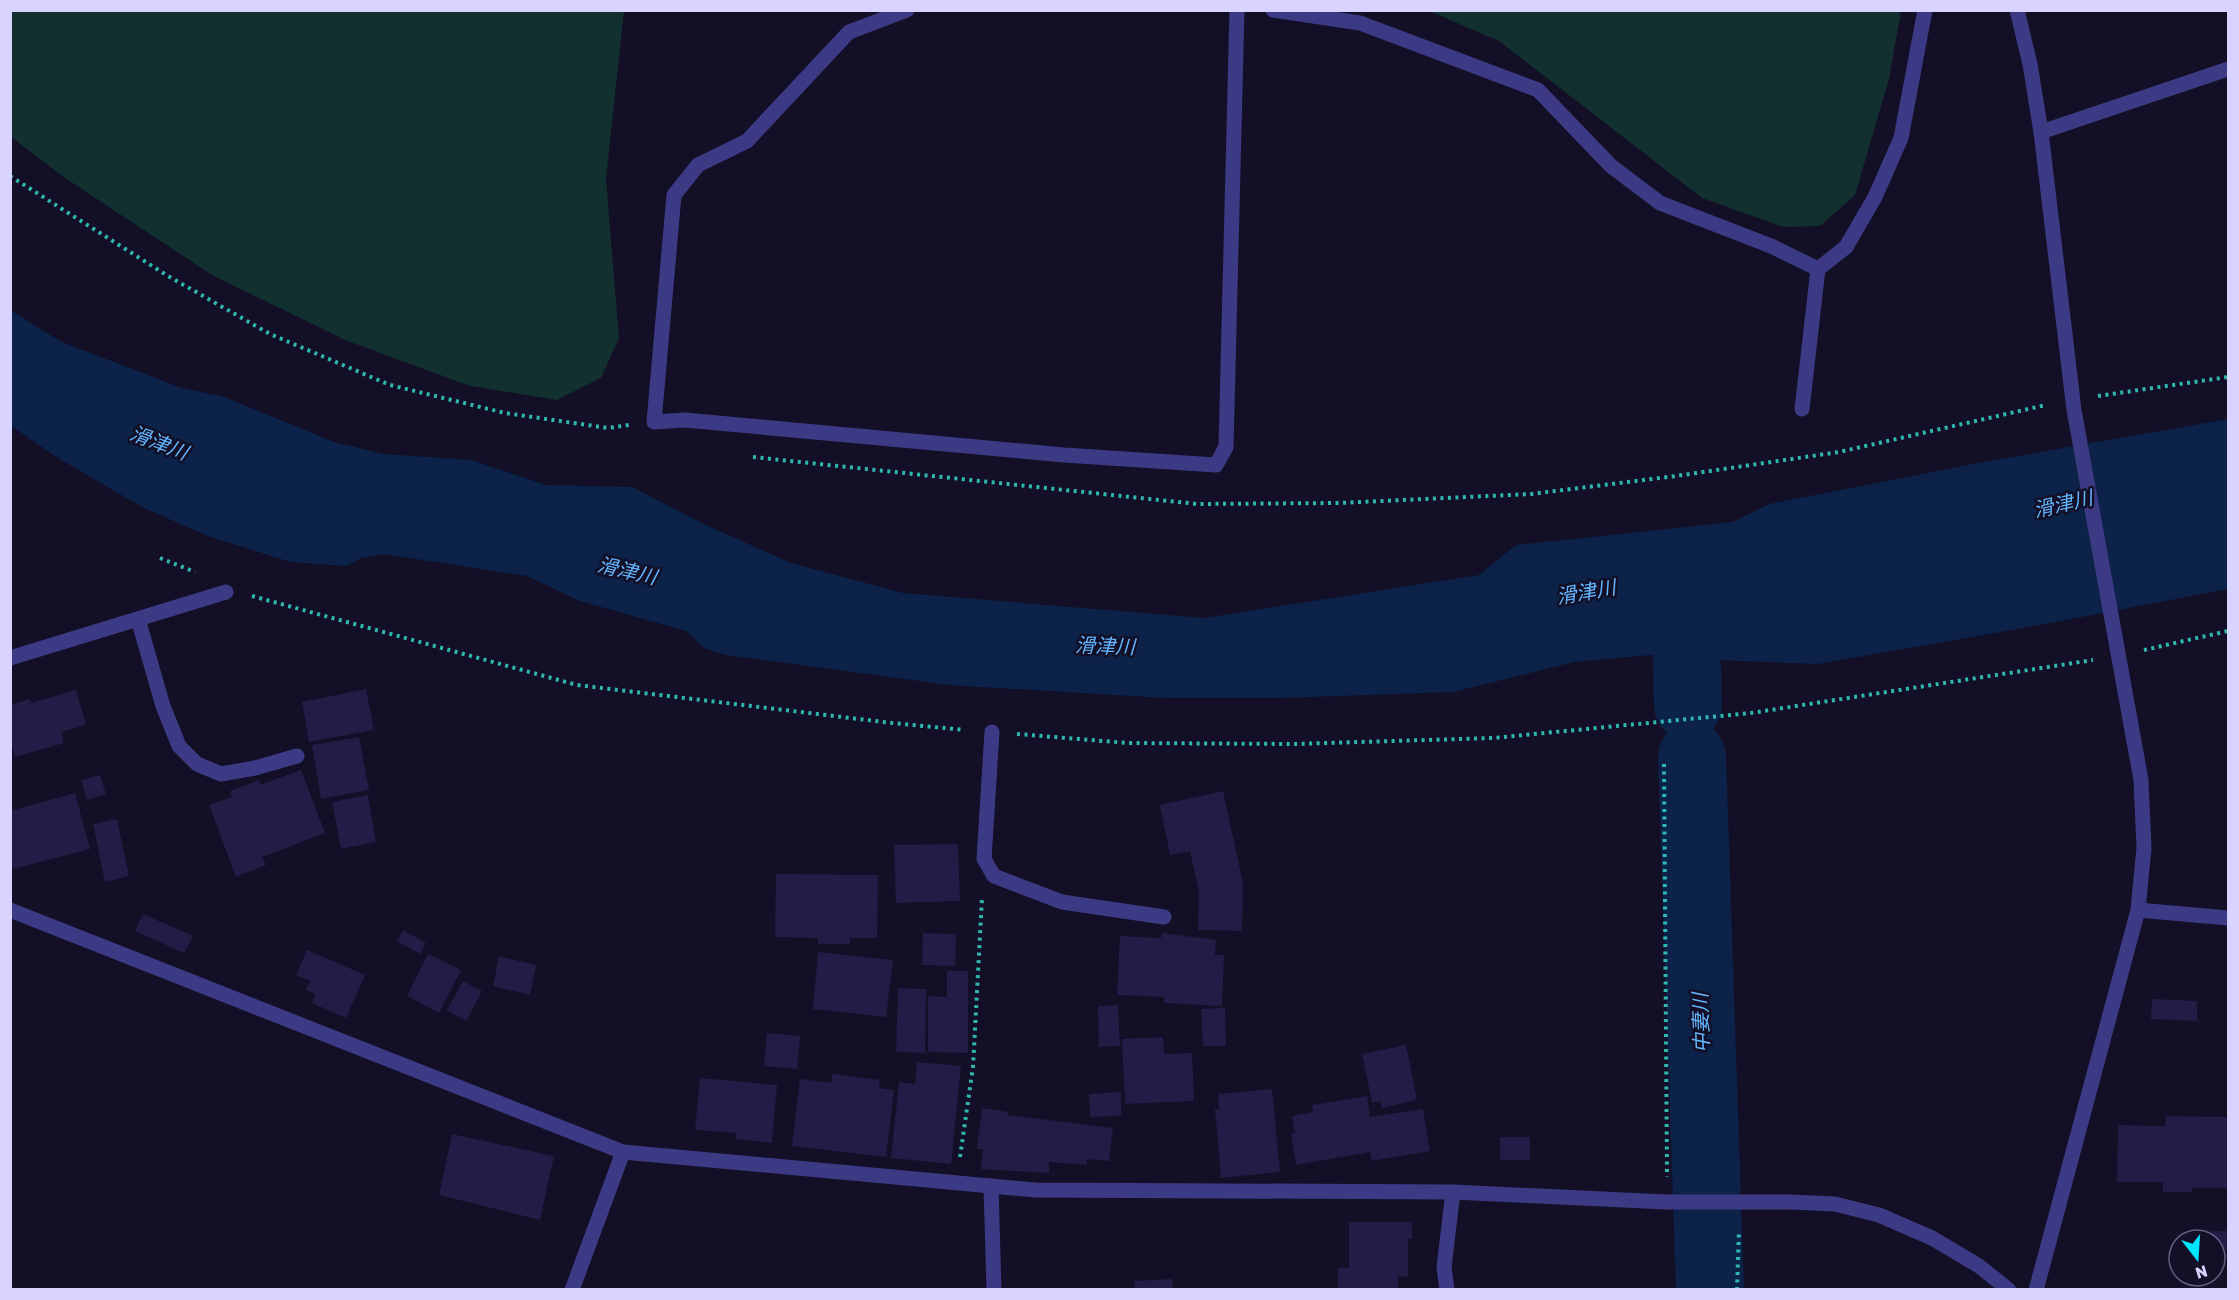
<svg xmlns="http://www.w3.org/2000/svg" width="2239" height="1300" font-family="Rubik,'Noto Sans JP',sans-serif">
<rect width="100%" height="100%" fill="#130f26"/>
<g fill="#12302f">
<path d="M10 11H624L606 179 619 338 601 378 557 400 470 386 345 340 212 275 65 178 11 137Z"/>
<path d="M1429 11H1901L1889 79 1855 195 1820 226 1783 227 1702 198 1499 41Z"/>
</g>
<path fill="#0c2248" d="M10 310 62 342 179 387 224 397 334 442 384 454 471 460 546 485 632 487 704 524 791 563 903 593 1204 618 1479 575 1516 545 1733 522 1769 504 1973 464 2228 419V589L2029 627 1818 664 1715 660 1707 680 1675 682 1672 653 1574 662 1453 692 1281 698H1166L949 685 726 655 704 648 686 631 580 601 527 576 384 554 361 558 347 566 290 562 208 536 144 508 63 461 11 426Z"/>
<g fill="none" stroke-linecap="round" stroke-linejoin="round">
<g stroke="#0c2248" stroke-width="68">
<path d="M1685 588 1688 706"/>
<path d="M1692 756 1710 1290"/>
</g>
</g>
<g fill="#241b47">
<path d="M366 689 374 730 309 742 302 702Z"/>
<path d="M76 690 86 725 61 732 64 743 15 757 10 741V705L30 699 31 703Z"/>
<path d="M359 737 369 790 321 799 312 745Z"/>
<path d="M301 770 325 833 262 857 266 865 236 877 209 805 232 797 230 791 259 780 260 785Z"/>
<path d="M100 775 106 794 87 800 81 780Z"/>
<path d="M1223 791 1243 883 1242 931 1198 930 1199 892 1190 851 1170 855 1160 805Z"/>
<path d="M75 793 90 849 13 869 10 859V811Z"/>
<path d="M368 795 376 842 341 849 332 802Z"/>
<path d="M117 819 129 876 105 882 93 824Z"/>
<path d="M958 844 960 901 896 903 894 845Z"/>
<path d="M776 874 878 875 877 938H850V944H818V938L775 937Z"/>
<path d="M143 914 193 936 184 953 135 931Z"/>
<path d="M403 930 426 943 420 954 397 941Z"/>
<path d="M923 933 956 934 955 966 922 965Z"/>
<path d="M1162 933 1216 940 1215 955H1224L1222 1006 1164 1003V997L1117 995 1120 936 1161 938Z"/>
<path d="M307 950 365 975 346 1018 312 1003 316 994 306 990 310 981 296 975Z"/>
<path d="M818 952 893 960 886 1017 813 1009Z"/>
<path d="M428 954 461 970 439 1013 407 996Z"/>
<path d="M499 956 536 965 530 995 493 986Z"/>
<path d="M947 971H968V1053L928 1052V996L947 997Z"/>
<path d="M463 981 482 991 466 1021 447 1010Z"/>
<path d="M898 988 926 989 925 1053 896 1052Z"/>
<path d="M2152 999 2197 1001V1021L2151 1019Z"/>
<path d="M1118 1005 1120 1046 1099 1047 1098 1006Z"/>
<path d="M1225 1008 1226 1046H1203L1201 1009Z"/>
<path d="M767 1033 800 1036 797 1069 764 1066Z"/>
<path d="M1163 1037 1164 1054 1192 1053 1194 1101 1125 1104 1122 1039Z"/>
<path d="M1406 1045 1417 1100 1382 1108 1380 1101 1372 1103 1362 1054Z"/>
<path d="M917 1062 961 1066 951 1164 891 1158 899 1082 915 1084Z"/>
<path d="M832 1074 880 1080 879 1088 894 1090 886 1157 792 1146 800 1079 832 1083Z"/>
<path d="M700 1078 777 1085 772 1143 736 1139V1133L695 1130Z"/>
<path d="M1272 1089 1280 1172 1221 1178 1215 1109H1219L1218 1094Z"/>
<path d="M1121 1092V1116L1090 1117 1089 1094Z"/>
<path d="M1367 1096 1370 1117 1423 1109 1430 1151 1372 1161 1370 1152 1296 1165 1291 1134 1295 1133 1292 1116 1313 1112 1312 1105Z"/>
<path d="M982 1108 1008 1112 1007 1115 1113 1128 1109 1161 1087 1159V1165L1049 1162V1173L981 1169 983 1149H977Z"/>
<path d="M2166 1116 2228 1117V1188H2192V1192H2163V1182H2117L2118 1125 2165 1126Z"/>
<path d="M452 1134 554 1156 540 1220 439 1195Z"/>
<rect x="1500" y="1137" width="30" height="23"/>
<path d="M1349 1222H1412V1239H1408V1277L1398 1276V1290H1338V1268H1349Z"/>
<path d="M2228 1231V1250H2215V1240H2191V1232Z"/>
<path d="M1172 1279 1173 1290H1135L1134 1281Z"/>
</g>
<g fill="none" stroke-linecap="round" stroke-linejoin="round">
<g stroke="#2fb8b0" stroke-width="4" stroke-dasharray="3 4.5" stroke-linecap="butt">
<path d="M10 176 168 276 270 334 390 385 505 413 608 428 629 425"/>
<path d="M2098 396 2228 377"/>
<path d="M753 457 1197 504 1339 503 1531 494 1676 476 1839 452 2046 405"/>
<path d="M160 558 195 572"/>
<path d="M252 596 577 685 892 723 965 730"/>
<path d="M2144 650 2228 631"/>
<path d="M1017 734 1128 743 1293 744 1493 738 1751 713 2093 660"/>
<path d="M1664 764 1667 1177"/>
<path d="M960 1157 973 1067 982 898"/>
<path d="M1737 1290 1739 1230"/>
</g>
<g stroke="#3d3a85" stroke-width="15">
<path d="M907 10 849 32 747 141 698 165 674 195 654 422 685 420 1064 455 1216 465 1226 447 1237 10"/>
<path d="M1273 10 1360 23 1538 90 1611 166 1660 203 1771 246 1818 269 1846 247 1875 197 1901 138 1925 10"/>
<path d="M2017 10 2030 64 2041 132 2074 410 2141 780 2144 848 2138 910 2036 1290"/>
<path d="M2041 132 2228 69"/>
<path d="M1802 409 1818 269"/>
<path d="M138 619 163 706 179 746 197 764 221 774 255 768 297 756"/>
<path d="M10 658 226 592"/>
<path d="M992 732 984 859 994 876 1062 902 1164 917"/>
<path d="M10 910 623 1152 1035 1190 1453 1192 1666 1202H1791L1835 1204 1879 1215 1932 1238 1979 1266 2009 1290"/>
<path d="M2138 910 2228 918"/>
<path d="M991 1186 994 1290"/>
<path d="M572 1290 623 1152"/>
<path d="M1447 1290 1444 1267 1453 1192"/>
</g>
</g>
<g text-anchor="middle" dominant-baseline="central" stroke-width="5" stroke-linejoin="round" paint-order="stroke">
<g font-size="20" font-style="italic" fill="#62b6ff" stroke="#130f26">
<text transform="translate(159 443) rotate(21)">滑津川</text>
<text transform="translate(2063 504) rotate(-13)">滑津川</text>
<text transform="translate(627 571) rotate(13)">滑津川</text>
<text transform="translate(1586 592) rotate(-10)">滑津川</text>
<text transform="translate(1105 646) rotate(2)">滑津川</text>
<text transform="translate(1701 1023) rotate(-92)">中妻川</text>
</g>
</g>
<rect width="2239" height="1300" fill="none" stroke="#d9d4ff" stroke-width="24"/>
<g transform="translate(2197 1258) rotate(163)"><circle r="28" fill="#130f26" stroke="#625e7d" stroke-width="1.5"/>
<path d="M0-4.5L10 22L0 15L-10 22Z" fill="#00e5ff"/>
<text y="-9" font-size="16" font-weight="bold" text-anchor="middle" fill="#d9d4ff">N</text>
</g>
</svg>
